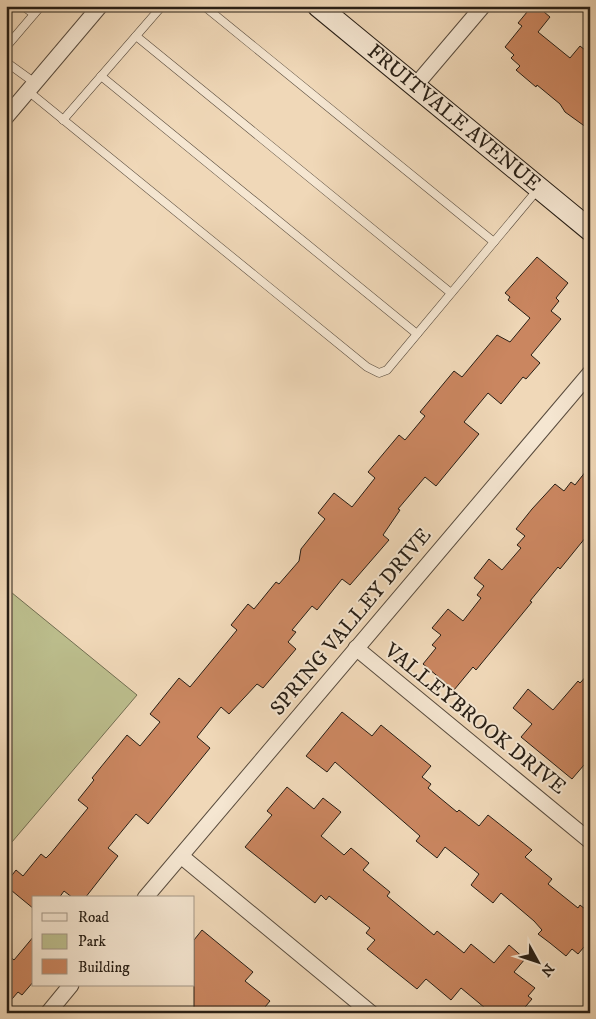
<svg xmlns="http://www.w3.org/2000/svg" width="596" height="1019" font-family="'IM FELL DW Pica',serif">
<rect width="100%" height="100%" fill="#f0d8b8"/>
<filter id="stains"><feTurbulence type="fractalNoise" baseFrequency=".004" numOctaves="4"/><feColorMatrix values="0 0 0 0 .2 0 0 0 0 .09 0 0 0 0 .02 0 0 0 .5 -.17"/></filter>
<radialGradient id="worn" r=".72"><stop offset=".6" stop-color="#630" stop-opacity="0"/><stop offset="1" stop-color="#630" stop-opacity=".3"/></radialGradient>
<path fill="#bcbe8d" stroke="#726e51" d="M6 588 137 695 6 849Z"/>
<g fill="#ca8660" stroke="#271e15">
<path d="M532 6H537L550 17 538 32 570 58 580 46 590 54V130L565 112 560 104 537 85 536 87 516 70 520 66 511 58 514 55 505 47 522 26 518 23Z"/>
<path d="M537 257 568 283 556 298 559 301 551 311 561 319 531 355 540 363 526 379 523 377 501 404 488 393 464 422 479 434 436 486 425 477 398 509 400 510 383 535 389 540 350 585 342 579 317 610 312 606 292 630 296 632 288 642 296 649 263 688 257 684 229 714 221 707 197 737 210 748 148 824 136 814 108 848 118 856 85 898H73L64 891 59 898H34V909L6 886V883L16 870 23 876 41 854 46 858 51 853 88 808 78 800 94 780 92 778 127 735 140 746 160 722 150 714 179 678 190 687 237 630 231 625 248 604 254 609 276 582 279 584 299 561 301 549 325 519 318 513 334 493 352 507 375 478 368 472 399 435 405 440 425 416 420 412 454 371 462 377 497 335 510 342 530 318 508 300 510 297 505 293Z"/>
<path d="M590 466V532L560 569 558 567 530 601 532 602 476 670 473 667 454 690 423 664 436 648 432 645 441 635 432 628 448 609 463 621 481 598 477 595 484 586 474 578 489 559 502 570 521 548 517 545 525 536 516 529 532 509 555 484 564 491 571 482 575 485Z"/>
<path d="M590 672V758L572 779 521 737 532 724 513 708 528 689 553 710 578 681 580 683Z"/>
<path d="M342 712 372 736 381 725 431 766 422 777 431 784 428 788 457 812 459 810 479 826 488 815 532 850 525 857 552 879 548 884 578 908 580 905 590 913V940L578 954 572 949 566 956 550 943 538 934 542 930 534 921 501 893 493 903 471 885 479 874 445 847 437 858 416 841 420 836 335 762 327 772 306 756Z"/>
<path d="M287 787 314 809 323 798 341 812 321 836 344 855 351 848 369 863 363 870 390 892 387 896 434 935 437 931 464 953 471 944 494 963 509 945 525 959 514 972 535 988 528 996 532 999 520 1013H491L461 988 451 1000 426 979 417 989 367 949 375 940 366 933 370 928 329 896 326 900 321 895 315 903 245 847 272 815 267 811Z"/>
<path d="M202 930 253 972 245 981 270 1001 260 1013H200L194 1007V940Z"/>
<path d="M34 936V981L22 995 18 992 6 1006V953L14 960Z"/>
</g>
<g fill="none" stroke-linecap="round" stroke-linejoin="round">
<g stroke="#594c3e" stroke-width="9">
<g id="service">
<path d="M23 6 34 14"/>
<path d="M204 6 494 242"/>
<path d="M583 6 590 12"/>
<path d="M136 36 451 293"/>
<path d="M6 47 41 6"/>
<path d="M6 62 35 83"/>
<path d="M101 76 417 334"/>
<path d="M28 91 367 367 379 373 387 370 539 188"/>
<path d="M63 120 162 6"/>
</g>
</g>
<g stroke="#594c3e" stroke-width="17">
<g id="minor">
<path d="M415 86 483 6"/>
<path d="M6 117 100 6"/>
<path d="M356 648 590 841"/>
<path d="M181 856 371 1013"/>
<path d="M145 898 590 373"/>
<path d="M48 1013 71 985"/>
</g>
</g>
<g stroke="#271e15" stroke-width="23">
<g id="secondary">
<path id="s1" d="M318 6 590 230"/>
</g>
</g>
<use href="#service" stroke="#f5e6d1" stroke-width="8"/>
<use href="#minor" stroke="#f5e6d1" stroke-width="15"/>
<use href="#secondary" stroke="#f5e6d1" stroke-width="21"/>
</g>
<g text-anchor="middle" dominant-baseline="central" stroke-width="4" stroke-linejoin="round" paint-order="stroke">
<g font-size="21" fill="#271e15" stroke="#f5e6d1">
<text stroke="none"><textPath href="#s1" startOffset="176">FRUITVALE AVENUE</textPath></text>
<text transform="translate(351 622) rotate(-50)">SPRING VALLEY DRIVE</text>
<text transform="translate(475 719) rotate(39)">VALLEYBROOK DRIVE</text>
</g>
</g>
<rect width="596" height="1019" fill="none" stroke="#f0d8b8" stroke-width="25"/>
<rect x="8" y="8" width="581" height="1004" fill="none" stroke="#271e15" stroke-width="2.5"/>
<rect x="12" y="12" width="571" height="994" fill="none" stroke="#271e15"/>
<rect x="32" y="896" width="162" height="90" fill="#f5e6d1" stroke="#a39686"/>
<rect x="42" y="913" width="25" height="8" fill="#f5e6d1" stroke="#a39686"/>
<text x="78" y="922" font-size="15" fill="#271e15">Road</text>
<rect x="42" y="934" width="25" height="15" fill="#bcbe8d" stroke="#a39686"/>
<text x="78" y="946" font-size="15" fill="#271e15">Park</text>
<rect x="42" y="959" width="25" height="15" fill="#ca8660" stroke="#a39686"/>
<text x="78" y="972" font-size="15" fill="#271e15">Building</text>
<g transform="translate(538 962) rotate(130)" stroke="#f5e6d1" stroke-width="4" paint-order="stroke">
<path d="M0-4L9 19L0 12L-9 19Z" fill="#271e15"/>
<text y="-8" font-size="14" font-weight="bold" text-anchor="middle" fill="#271e15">N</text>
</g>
<rect width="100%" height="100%" filter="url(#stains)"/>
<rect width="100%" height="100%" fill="url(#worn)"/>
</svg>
